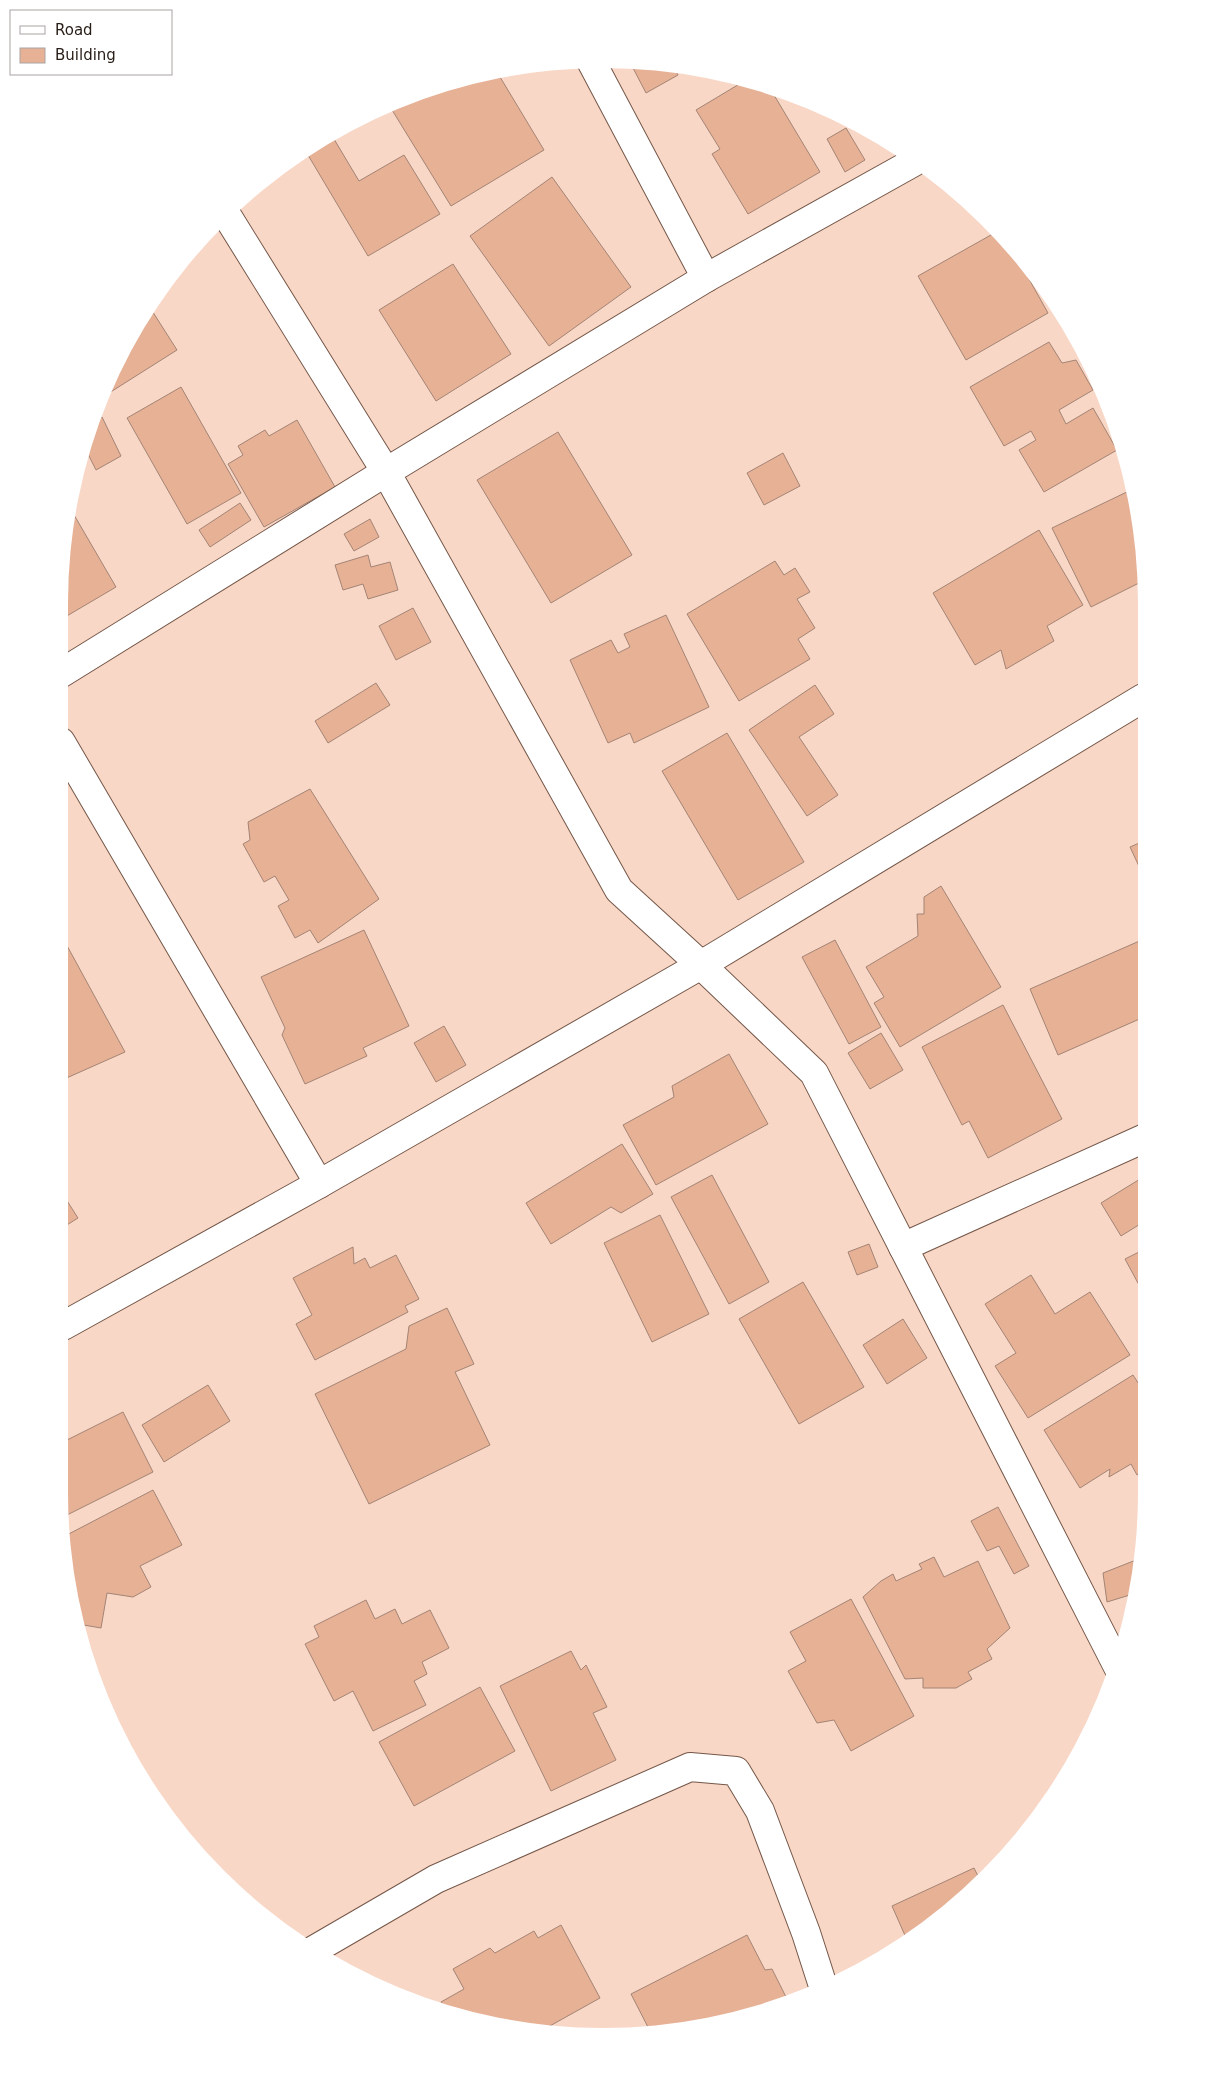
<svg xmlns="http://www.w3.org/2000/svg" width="1206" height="2095" font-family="'DejaVu Sans',sans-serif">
<rect width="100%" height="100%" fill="#f9d7c6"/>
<g fill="#e7b196" stroke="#a38475">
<path d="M640 62 671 63 678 75 646 93 632 66Z"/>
<path d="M497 72 544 150 451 206 389 105 462 77Z"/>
<path d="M746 80 768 85 820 172 748 214 712 154 720 149 696 110Z"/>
<path d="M846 128 865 160 845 172 827 139Z"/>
<path d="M331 134 359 181 404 155 440 214 368 256 305 150Z"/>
<path d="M552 177 631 287 549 346 470 236Z"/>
<path d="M998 231 1010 245 1048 313 966 360 918 276Z"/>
<path d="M453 264 511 354 436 401 379 310Z"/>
<path d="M149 306 177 350 109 393 107 390 132 331Z"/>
<path d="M1049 342 1062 363 1076 360 1093 390 1059 410 1066 424 1093 408 1117 450 1044 492 1019 450 1036 440 1031 431 1004 446 970 387Z"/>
<path d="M181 387 241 493 187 524 127 418Z"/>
<path d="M102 417 121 456 96 470 84 446 94 421Z"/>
<path d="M297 420 335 487 264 527 228 464 243 455 238 446 265 430 269 436Z"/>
<path d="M558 432 632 555 551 603 477 480Z"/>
<path d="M783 453 800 486 764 505 747 473Z"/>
<path d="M1133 489 1143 532V581L1091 607 1052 528Z"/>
<path d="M240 503 251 520 210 547 199 530Z"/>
<path d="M70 508 116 587 60 620V568Z"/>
<path d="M370 519 379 537 354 551 344 534Z"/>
<path d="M1039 530 1083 605 1047 626 1054 641 1006 669 1001 650 975 665 933 593Z"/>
<path d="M368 555 371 567 390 562 398 590 368 599 363 584 343 590 335 565Z"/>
<path d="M775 561 784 575 795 568 810 592 797 599 815 628 798 639 810 659 739 701 687 614Z"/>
<path d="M413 608 431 642 396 660 379 626Z"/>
<path d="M666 615 709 707 634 743 630 733 608 743 570 660 611 640 618 653 630 647 624 634Z"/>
<path d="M376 683 390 705 328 743 315 721Z"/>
<path d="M815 685 834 714 799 737 838 795 807 816 749 730Z"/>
<path d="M727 733 804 862 738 900 662 771Z"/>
<path d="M310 789 379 899 318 943 310 930 295 938 278 906 289 900 275 876 264 882 243 844 250 840 248 822Z"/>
<path d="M1144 841V877L1130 847Z"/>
<path d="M941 886 1001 987 900 1047 874 1003 884 997 866 967 918 936 917 914H924V897Z"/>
<path d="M364 930 409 1026 363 1048 367 1056 305 1084 282 1035 285 1028 261 977Z"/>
<path d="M1144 939V1017L1058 1055 1030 989Z"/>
<path d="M835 940 881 1027 849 1044 802 957Z"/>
<path d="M65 942 125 1052 62 1080 61 944Z"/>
<path d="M1003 1005 1062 1119 988 1158 969 1121 962 1125 922 1047Z"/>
<path d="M444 1026 466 1065 436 1082 414 1043Z"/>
<path d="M881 1033 903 1070 870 1089 848 1053Z"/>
<path d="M729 1054 768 1124 656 1185 623 1125 674 1097 672 1086Z"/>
<path d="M622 1144 653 1194 621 1213 611 1207 551 1244 526 1203Z"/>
<path d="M712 1175 769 1282 729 1304 671 1197Z"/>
<path d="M1145 1176V1221L1121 1236 1101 1203Z"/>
<path d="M62 1193 78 1218 62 1228Z"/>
<path d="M660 1215 709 1314 652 1342 604 1243Z"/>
<path d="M1145 1226V1240L1139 1229Z"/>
<path d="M869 1244 878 1267 857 1275 848 1252Z"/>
<path d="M353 1247 354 1264 365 1258 370 1268 396 1255 419 1299 405 1306 408 1312 315 1360 296 1324 312 1315 293 1278Z"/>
<path d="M1145 1249V1296L1125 1259Z"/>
<path d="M1031 1275 1055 1314 1090 1292 1130 1355 1028 1418 995 1366 1016 1353 985 1304Z"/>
<path d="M803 1282 864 1387 799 1424 739 1319Z"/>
<path d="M447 1308 474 1364 455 1372 490 1445 369 1504 315 1394 406 1349 409 1326Z"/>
<path d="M903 1319 927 1358 887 1384 863 1345Z"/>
<path d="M1133 1375 1146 1395V1469L1137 1475 1131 1464 1109 1477 1110 1469 1080 1488 1044 1430Z"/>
<path d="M208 1385 230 1421 164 1462 142 1425Z"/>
<path d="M123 1412 153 1472 63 1517V1442Z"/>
<path d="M153 1490 182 1545 140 1566 151 1587 133 1597 107 1593 101 1628 78 1624 63 1563V1537Z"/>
<path d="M998 1507 1029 1566 1014 1574 999 1546 987 1551 971 1521Z"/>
<path d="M934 1557 944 1577 978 1561 1010 1628 987 1649 992 1659 968 1672 972 1679 956 1688H923V1678L905 1679 863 1597 881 1581 893 1574 896 1581 922 1569 919 1564Z"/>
<path d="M1136 1560 1138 1566 1133 1594 1107 1602 1103 1573Z"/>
<path d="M851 1599 914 1716 851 1751 834 1720 817 1723 788 1671 806 1661 790 1632Z"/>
<path d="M366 1600 375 1619 395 1609 402 1624 430 1610 449 1648 422 1662 427 1674 414 1681 426 1705 373 1731 353 1691 334 1701 305 1644 319 1637 314 1626Z"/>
<path d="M571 1651 581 1670 586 1665 607 1707 593 1713 616 1760 551 1791 500 1686Z"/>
<path d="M480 1687 515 1751 414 1806 379 1742Z"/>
<path d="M974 1868 981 1882 962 1901 907 1940 892 1906Z"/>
<path d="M561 1925 600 1998 539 2032 462 2018 446 2012 441 2002 464 1989 453 1969 490 1948 495 1953 534 1931 538 1938Z"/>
<path d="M747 1935 765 1970 772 1969 788 2001 709 2026 651 2033 631 1994Z"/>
</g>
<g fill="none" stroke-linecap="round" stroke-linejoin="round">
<g stroke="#745749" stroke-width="30">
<g id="minor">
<path d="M591 61 706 278"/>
<path d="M226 214 386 472 619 890 701 965 814 1073 1118 1667"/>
<path d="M60 674 386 472 706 278 914 162"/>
<path d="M61 742 319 1184"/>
<path d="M903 1247 1145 1138"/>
<path d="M63 1326 319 1184 701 965 1143 698"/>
<path d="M312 1951 436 1879 690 1767 736 1771 760 1811 806 1933 824 1989"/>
</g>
</g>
<use href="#minor" stroke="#fff" stroke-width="28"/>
</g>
<path d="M0 0H1206V2095H0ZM603 68H603A535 535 0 0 1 1138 603V1493A535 535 0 0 1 603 2028H603A535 535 0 0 1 68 1493V603A535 535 0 0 1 603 68Z" fill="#fff" fill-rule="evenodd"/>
<rect x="10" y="10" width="162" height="65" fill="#ffffff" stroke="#a9a4a2"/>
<rect x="20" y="26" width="25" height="8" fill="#ffffff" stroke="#a9a4a2"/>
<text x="55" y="35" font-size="15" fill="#281c16">Road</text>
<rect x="20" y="48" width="25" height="15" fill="#e7b196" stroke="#a9a4a2"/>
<text x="55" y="60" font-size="15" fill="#281c16">Building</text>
</svg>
